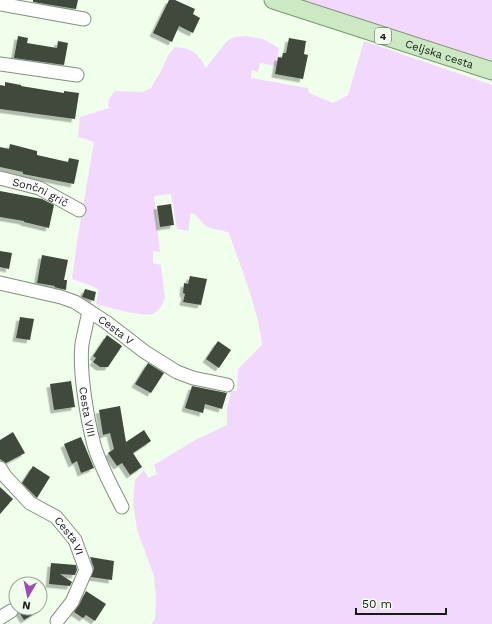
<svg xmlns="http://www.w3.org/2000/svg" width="492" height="624" font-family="'Work Sans',sans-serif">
<defs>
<filter id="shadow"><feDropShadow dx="-3.5" dy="3.5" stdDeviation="0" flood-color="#0004"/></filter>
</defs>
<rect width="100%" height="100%" fill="#f0feec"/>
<g fill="#f3d8fd">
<path d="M301 0H492V62Z"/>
<path d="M247 36 263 39 279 48 276 66 260 63 258 72 252 70 251 78 308 88 309 93 333 103 348 95 364 41 492 85V624H151L155 619 156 598 154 576 137 530 133 501 135 480 144 470 148 478 157 474 154 465 195 440 227 425V409L231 391H237L238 369 262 345C258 307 241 269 229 233 223 230 219 230 213 229 205 227 200 220 195 214L191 213 188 231 177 229 171 194 154 196 160 252 153 251V263L161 265 165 298C163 304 159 312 152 314 141 317 108 307 96 304L99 290 92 286 72 279 77 242 94 142 78 137 80 117 109 108C107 101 110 97 115 91L143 92 151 88 161 71 169 54 175 47C192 48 198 53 206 68L226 42 234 37Z"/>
</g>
<g fill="#3f4a3b" filter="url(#shadow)">
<path d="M33 0H78L76 9 33 2Z"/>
<path d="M169 0H175L195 9 193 14 200 18 193 33 179 26 172 42 153 33Z"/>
<path d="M18 36 28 38 27 43 57 48 58 41 68 43 64 65 14 58Z"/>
<path d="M289 38 306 41 304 54 308 55 303 79 275 74 278 57 282 58 283 53H286Z"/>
<path d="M5 82 21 85V86L64 93V91L79 93 75 119 0 109V85L5 86Z"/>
<path d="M10 144 37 151V155L68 162 69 158 79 160 74 184 23 174V172L0 167V147L9 149Z"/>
<path d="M0 191 42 199 54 205 49 228 24 222V221L0 217Z"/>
<path d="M171 204 174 225 160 227 157 206Z"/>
<path d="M0 251 12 253 9 269 0 267Z"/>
<path d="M42 255 68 260 64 280H67L66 290 54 287 55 286 37 283Z"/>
<path d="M190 276 207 279 201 305 183 302 185 294 183 293 184 283 188 284Z"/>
<path d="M85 289 96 292 94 301 82 297Z"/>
<path d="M20 317 34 319 30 340 16 338Z"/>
<path d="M107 335 122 346 108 367H100L93 362 96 358 93 356Z"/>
<path d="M218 341 231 350 219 368 206 359Z"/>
<path d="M148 363 164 373 151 393 135 384Z"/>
<path d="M71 381 75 407 54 410 50 384Z"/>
<path d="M192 386 227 393 222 409 205 404 203 413 185 408Z"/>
<path d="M120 406 126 442 144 430 151 441 133 453 142 467 130 475 122 463 117 466 108 453 114 449 110 433 103 435 99 410Z"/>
<path d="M13 432 25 453 6 463 0 459V440Z"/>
<path d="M81 437 94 468 81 473 77 461 72 464 64 444Z"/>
<path d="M33 466 50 477 37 498 22 483Z"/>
<path d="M0 487 13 499 0 514Z"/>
<path d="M90 557 114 561 112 580 91 577 94 568Z"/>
<path d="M51 563 76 565 77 570 75 575 60 574 72 582 70 586 49 584Z"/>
<path d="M86 591 106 604 95 621 86 615 83 618 74 612 79 605Z"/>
<path d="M18 608H43L24 620 19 612Z"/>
</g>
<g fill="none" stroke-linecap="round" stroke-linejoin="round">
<g stroke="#828f7e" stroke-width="15">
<g id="minor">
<path d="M0 4 84 19"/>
<path d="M0 64 77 75"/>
<path id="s1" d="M0 178 39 188 79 210"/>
<path id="s2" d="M0 283 61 297 75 302 106 322 145 352 177 372 193 378 227 385"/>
<path id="s3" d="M89 311C87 322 84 333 82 344 79 371 87 418 94 445 100 466 112 487 122 507"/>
<path id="s4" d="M0 468 5 476 30 503 56 517 75 540 86 570 72 602 57 621"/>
<path d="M0 618 11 611"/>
</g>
</g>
<g stroke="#78986d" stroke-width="19">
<g id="major">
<path id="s5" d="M273 0 492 71"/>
</g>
</g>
<use href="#minor" stroke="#fff" stroke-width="13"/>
<use href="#major" stroke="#cde9c4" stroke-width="17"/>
</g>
<g text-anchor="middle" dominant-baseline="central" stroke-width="4" stroke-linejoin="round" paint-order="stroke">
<rect fill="#f0feec" stroke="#575f56" stroke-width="1" x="375" y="28" width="16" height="16" rx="3"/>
<g font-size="10" font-weight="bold" fill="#161b15">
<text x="383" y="36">4</text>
</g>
<g font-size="11" fill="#161b15" stroke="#f0feec">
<text stroke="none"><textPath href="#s5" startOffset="175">Celjska cesta</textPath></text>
<text stroke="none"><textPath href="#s1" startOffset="43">Sončni grič</textPath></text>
<text stroke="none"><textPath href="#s2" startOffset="127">Cesta V</textPath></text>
<text stroke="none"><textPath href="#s3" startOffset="102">Cesta VIII</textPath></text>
<text stroke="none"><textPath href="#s4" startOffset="99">Cesta VI</textPath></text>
</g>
</g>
<g transform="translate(28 596) rotate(189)"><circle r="19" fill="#f0feec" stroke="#99a396"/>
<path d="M0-3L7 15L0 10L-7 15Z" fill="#9d49b8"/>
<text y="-6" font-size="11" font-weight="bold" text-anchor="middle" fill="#161b15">N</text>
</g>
<path d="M356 608v6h90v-6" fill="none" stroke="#161b15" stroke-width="2"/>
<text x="362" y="608" font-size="12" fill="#161b15" stroke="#f0feec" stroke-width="3" paint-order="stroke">50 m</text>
</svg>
